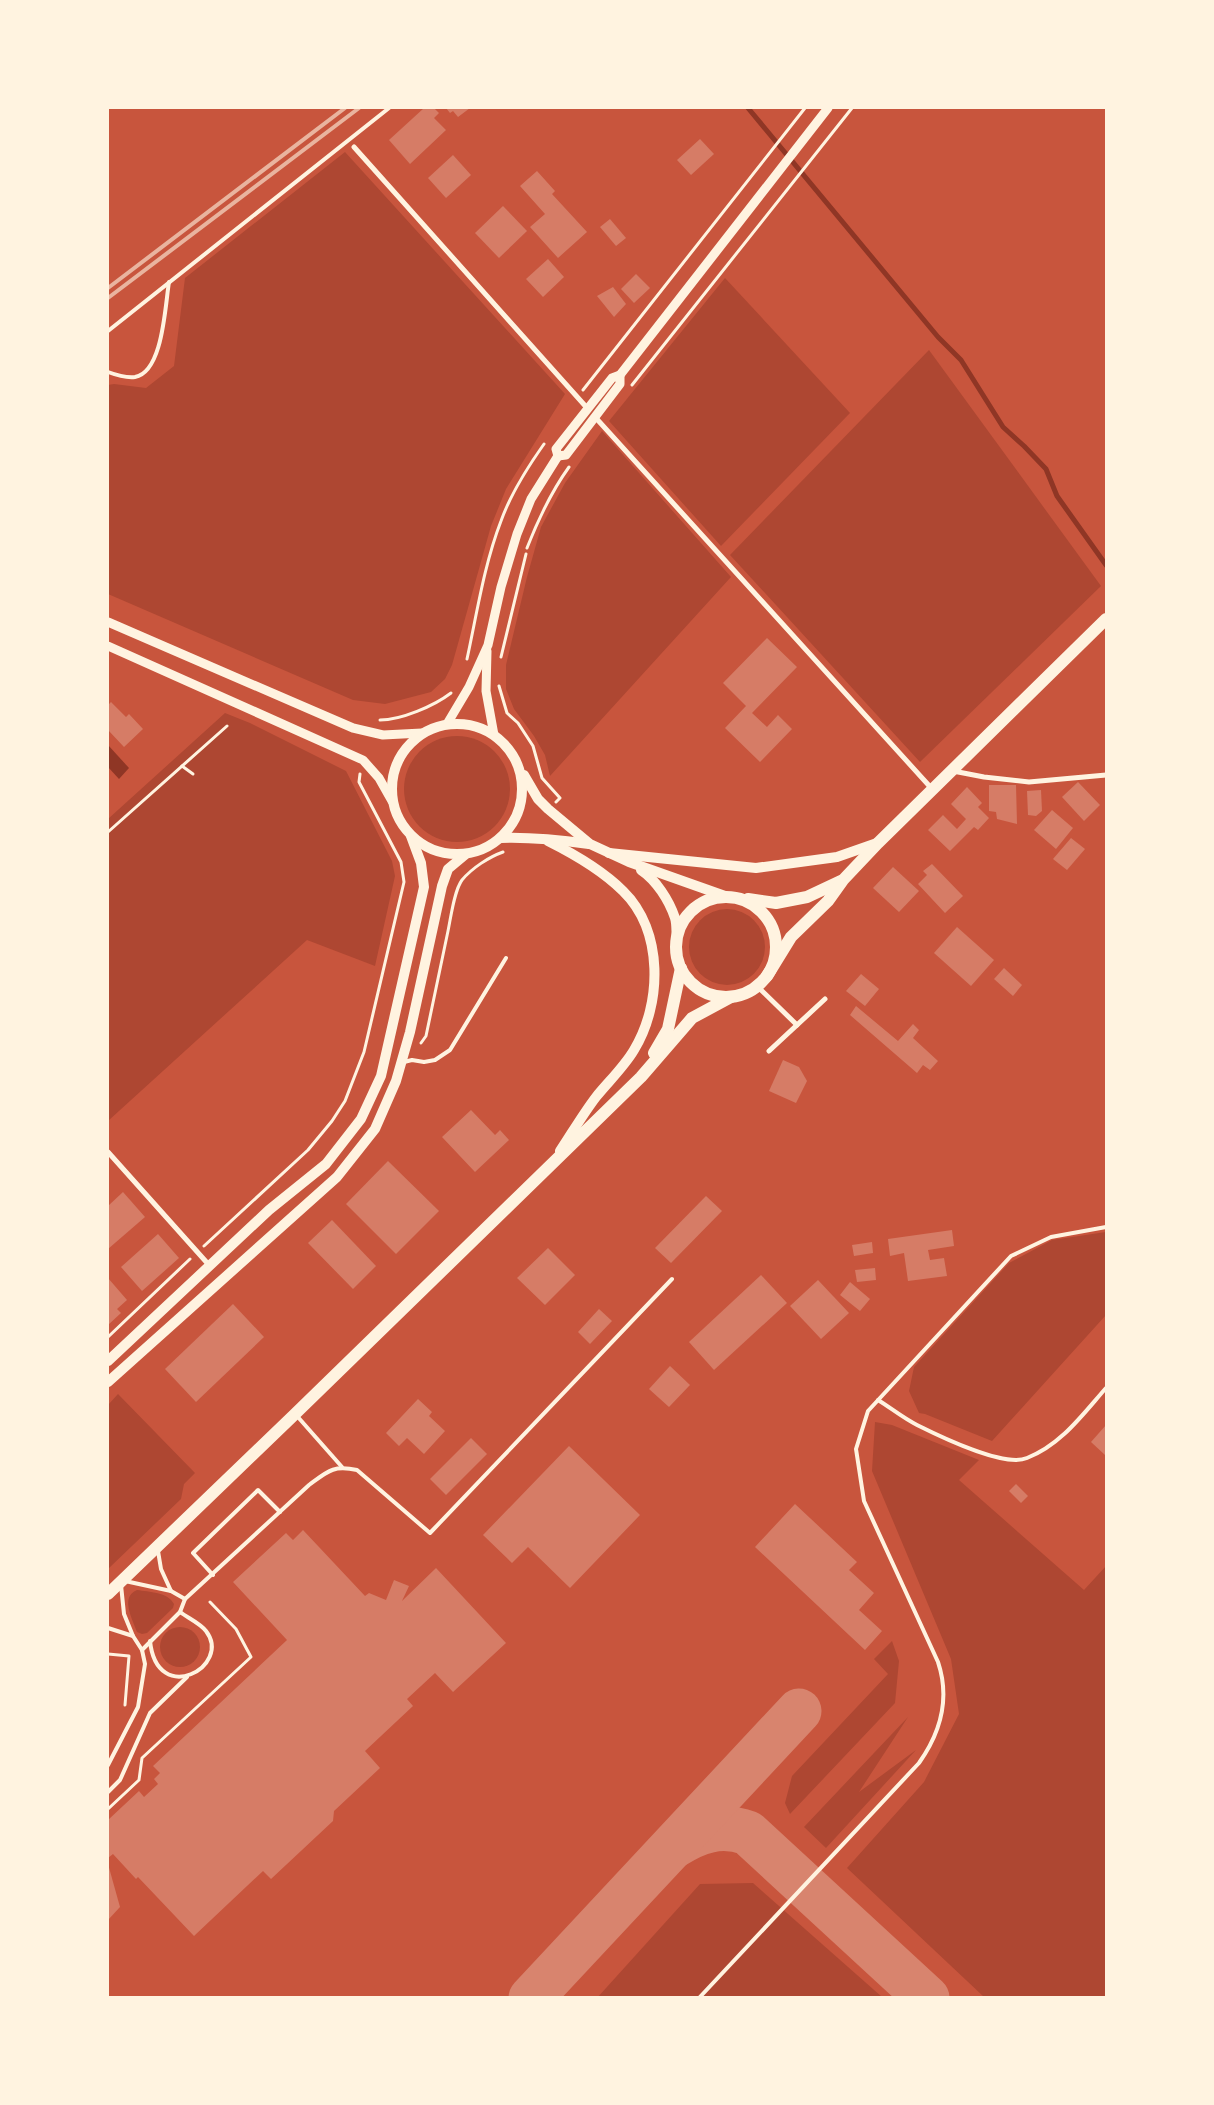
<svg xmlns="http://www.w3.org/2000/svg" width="1214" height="2105" font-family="Poppins,sans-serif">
<rect width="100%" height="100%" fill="#c8553d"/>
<g fill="#ae4732">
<path d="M345 152 565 394 506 489 491 526 452 665 445 679 431 692 385 704 353 700 108 594V385L114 384 146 388 174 366 185 278Z"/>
<path d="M725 278 850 413 721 546 609 421Z"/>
<path d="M929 350 1101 586 920 762 730 555Z"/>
<path d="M602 431 731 577 550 776 545 755 534 736 514 709 506 689V665L527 577 541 527 565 483Z"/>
<path d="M225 713 250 723 346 771 392 861 395 876 375 966 307 940 108 1121V819Z"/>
<circle cx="457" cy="789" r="53"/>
<circle cx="727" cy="947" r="38"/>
<path d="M1106 1232V1315L992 1441 925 1414 919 1413 909 1391 914 1367 1009 1263 1052 1240Z"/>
<path d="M118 1394 195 1473 184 1484 181 1499 108 1569V1405Z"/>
<path d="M875 1422 892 1425 979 1460 959 1480 1084 1590 1106 1566V1997H984L847 1868 924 1782 959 1714 951 1659 872 1471Z"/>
<path d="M137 1590C149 1592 168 1592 174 1604L173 1608 147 1633 142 1634 137 1632C132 1618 120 1597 137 1590Z"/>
<circle cx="180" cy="1647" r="20"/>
<path d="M892 1641 899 1661 895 1703 790 1814 785 1803 792 1776 888 1674 874 1659Z"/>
<path d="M908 1717 859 1792 916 1750 826 1848 804 1827Z"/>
<path d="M753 1883 882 1997 597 1998 700 1884Z"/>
</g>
<path fill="#8f3625" d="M108 745 129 768 119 779 108 767Z"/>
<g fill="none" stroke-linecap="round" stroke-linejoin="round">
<path stroke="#8f3625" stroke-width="5" d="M748 108 938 337 961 360 1003 427 1024 446 1046 469 1057 496 1106 565"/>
<g stroke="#d8846e" stroke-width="45">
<path d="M674 1846C697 1831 721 1823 748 1833L927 1998"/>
<path d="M531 1998 799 1711"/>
</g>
</g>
<g fill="#d67c66">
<path d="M424 108H434L439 113 434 118 446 130 410 164 389 140Z"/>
<path d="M446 108H470L458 117 453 111 450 113Z"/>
<path d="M700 139 714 154 691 175 677 160Z"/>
<path d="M453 155 471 175 446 198 428 178Z"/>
<path d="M537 171 555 191 552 194 587 232 558 258 530 227 545 214 520 186Z"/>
<path d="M503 206 527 231 499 258 475 233Z"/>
<path d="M610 219 626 238 616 246 600 227Z"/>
<path d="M548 259 564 277 543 297 526 279Z"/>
<path d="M636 274 650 288 634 303 621 289Z"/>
<path d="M613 287 626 304 614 317 597 296Z"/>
<path d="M767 638 797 667 752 713 767 727 778 715 792 729 760 762 725 728 746 706 723 683Z"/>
<path d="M111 702 126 717 129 714 143 729 124 747 108 730V705Z"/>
<path d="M1078 782 1100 805 1084 821 1062 797Z"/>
<path d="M989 785H1016L1017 824 997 819 996 812 989 811Z"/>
<path d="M967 787 982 803 978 807 989 818 978 830 974 827 950 851 928 830 943 815 957 829 966 819 951 804Z"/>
<path d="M1041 790 1042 811 1036 816 1028 815 1027 791Z"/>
<path d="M1052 810 1073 828 1056 849 1034 830Z"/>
<path d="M1071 838 1085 849 1067 870 1053 859Z"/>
<path d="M932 864 963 896 945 913 918 884 927 875 923 871Z"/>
<path d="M893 867 919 891 899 912 873 888Z"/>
<path d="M957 927 994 960 971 986 934 953Z"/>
<path d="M1004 968 1022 985 1013 996 994 979Z"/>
<path d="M861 974 879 989 865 1006 846 991Z"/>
<path d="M856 1006 898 1041 913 1024 919 1030 913 1038 938 1061 930 1070 923 1065 917 1073 850 1015Z"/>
<path d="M783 1060 799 1067 807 1081 796 1103 769 1091Z"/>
<path d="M471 1110 495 1135 500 1130 509 1140 475 1172 442 1137Z"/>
<path d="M388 1161 439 1211 396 1254 346 1204Z"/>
<path d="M123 1192 145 1217 108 1249V1206Z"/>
<path d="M706 1196 722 1211 671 1263 655 1248Z"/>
<path d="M332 1220 376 1266 353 1289 308 1243Z"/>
<path d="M952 1230 954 1246 928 1250 930 1260 944 1258 947 1276 908 1281 904 1253 890 1256 888 1239Z"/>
<path d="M158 1234 179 1258 142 1291 121 1267Z"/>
<path d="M872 1242 873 1253 854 1256 852 1245Z"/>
<path d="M548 1248 575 1275 545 1305 517 1278Z"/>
<path d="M875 1268 876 1280 857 1282 855 1270Z"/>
<path d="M761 1275 787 1303 714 1370 689 1342Z"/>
<path d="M108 1278 127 1300 117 1309 121 1313 108 1325Z"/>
<path d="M818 1280 849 1313 821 1339 790 1306Z"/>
<path d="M850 1282 870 1299 860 1311 840 1295Z"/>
<path d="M233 1304 264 1337 196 1402 165 1369Z"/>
<path d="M599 1309 612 1321 590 1344 578 1332Z"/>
<path d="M670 1366 690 1385 669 1407 649 1389Z"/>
<path d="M418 1399 432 1412 429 1416 445 1431 424 1454 407 1438 399 1446 386 1433Z"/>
<path d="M1106 1425V1454L1105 1455 1091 1442Z"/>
<path d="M471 1438 487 1454 446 1495 430 1479Z"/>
<path d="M569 1446 640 1515 570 1588 528 1547 512 1563 483 1535Z"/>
<path d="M1016 1484 1028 1496 1021 1503 1009 1491Z"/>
<path d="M795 1504 857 1562 849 1570 874 1593 859 1610 882 1631 865 1650 755 1547Z"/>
<path d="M303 1530 365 1596 369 1593 386 1600 394 1580 409 1586 402 1601 436 1568 506 1643 453 1692 435 1673 407 1699 413 1706 365 1751 380 1768 334 1811 333 1821 271 1879 263 1871 194 1936 138 1877 136 1879 113 1854 108 1858V1820L139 1791 144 1797 158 1784 154 1779 160 1773 153 1766 287 1640 233 1582 286 1533 293 1540Z"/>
<path d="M108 1864 120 1907 108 1920Z"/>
</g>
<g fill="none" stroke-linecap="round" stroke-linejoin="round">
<g stroke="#fff3e0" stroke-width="3">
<path d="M632 385 852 108"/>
<path d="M583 390 805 108"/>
<path d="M527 548C538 520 551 492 569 467"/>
<path d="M501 657 526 554"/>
<path d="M467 659C477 613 484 565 501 521 511 493 527 468 544 444"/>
<path d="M499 686 507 713 518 723 533 746 542 778 560 798 556 802"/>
<path d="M380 720C401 720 434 706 451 693"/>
<path d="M182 766 193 774"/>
<path d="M108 832 227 726"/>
<path d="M421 1043 426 1036C433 1001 441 966 448 931 451 917 454 891 462 880 472 868 489 857 503 852"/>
<path d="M204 1246 308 1150 332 1121 345 1101 364 1052 404 882 401 862 359 782 360 774"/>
<path d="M108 1337 190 1259"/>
<path d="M108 1654 129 1656 125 1705"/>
<path d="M108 1809 139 1780 142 1758 251 1657 236 1629 210 1602"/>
</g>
<g stroke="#fff3e0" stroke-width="4">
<path d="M108 331 389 108"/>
<path d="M108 372C116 375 125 378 135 377 163 372 165 306 169 282"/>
<path d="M404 1062 412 1060 424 1062 435 1060 450 1050 506 958"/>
<path d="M878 1400C891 1408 903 1418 917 1425 939 1436 1005 1468 1027 1458 1061 1445 1083 1414 1106 1388"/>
<path d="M297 1416 342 1467"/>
<path d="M158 1551 161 1569 171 1591"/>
<path d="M213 1575 193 1553 258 1490 280 1512"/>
<path d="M125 1581 171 1591 185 1599"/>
<path d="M108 1628 133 1636"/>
<path d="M150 1641C157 1708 233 1666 206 1631 200 1623 188 1618 180 1612"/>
<path d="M142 1650 180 1612 185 1599 309 1485C328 1471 333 1465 357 1470L430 1533 672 1279"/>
<path d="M108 1765 138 1707 145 1664 142 1650 133 1636 124 1614 121 1585"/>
<path d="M108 1792 120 1780 150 1713 187 1677"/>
<path d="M699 1998 919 1763C941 1732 950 1698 938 1662L864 1501 856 1449 868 1411 1011 1256 1051 1237 1106 1227"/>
</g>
<g stroke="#fff3e0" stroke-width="5">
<path d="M354 147 588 409"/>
<path d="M595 417 933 790"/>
<path d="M953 771 984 777 1029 782 1106 775"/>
<path d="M757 986 797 1025"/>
<path d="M769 1051 825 999"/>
<path d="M108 1152 209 1265"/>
</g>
<g stroke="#fff3e0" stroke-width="9">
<path d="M558 456 566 455 620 384V375"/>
<path d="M108 622 353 728 383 735 422 733"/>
<path d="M108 646 363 760 379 778 392 801"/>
<path d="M487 651 486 691 494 735"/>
<path d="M447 724 469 687 488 645 501 587 517 534 531 499 558 456 556 449 612 378 620 375 828 108"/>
</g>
<g stroke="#fff3e0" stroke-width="10">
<circle cx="457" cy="789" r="65"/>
<path d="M524 775 538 799 548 809 590 844 629 862 725 896"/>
<path d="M501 838C530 837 560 840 589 844"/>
<path d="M548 841C574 854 602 870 623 891 664 931 662 1004 634 1050 624 1067 608 1082 596 1097 583 1114 572 1133 560 1151"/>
<path d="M609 853 756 868 837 857 877 843"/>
<path d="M641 870C656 880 669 900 675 918 677 924 676 932 677 938"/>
<path d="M108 1361 269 1210 326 1164 361 1119 381 1076 424 887 421 863 411 836"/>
<path d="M108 1382 337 1177 375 1129 396 1081 410 1032 442 886 448 869 466 854"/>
</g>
<g stroke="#fff3e0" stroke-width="12">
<circle cx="726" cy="947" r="50"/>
<path d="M748 899 776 903 807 897 841 881"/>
<path d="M767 976 791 937 828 901 843 880 878 843 1106 619"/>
<path d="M654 1053 668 1029 681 968"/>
<path d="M108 1594 295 1414 641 1077 692 1018 731 997"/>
</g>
<g stroke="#e9b49f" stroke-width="4">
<path d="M108 288 345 108"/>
<path d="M108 298 359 108"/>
</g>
</g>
<rect width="1214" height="2105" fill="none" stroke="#fff3e0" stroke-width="218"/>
</svg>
